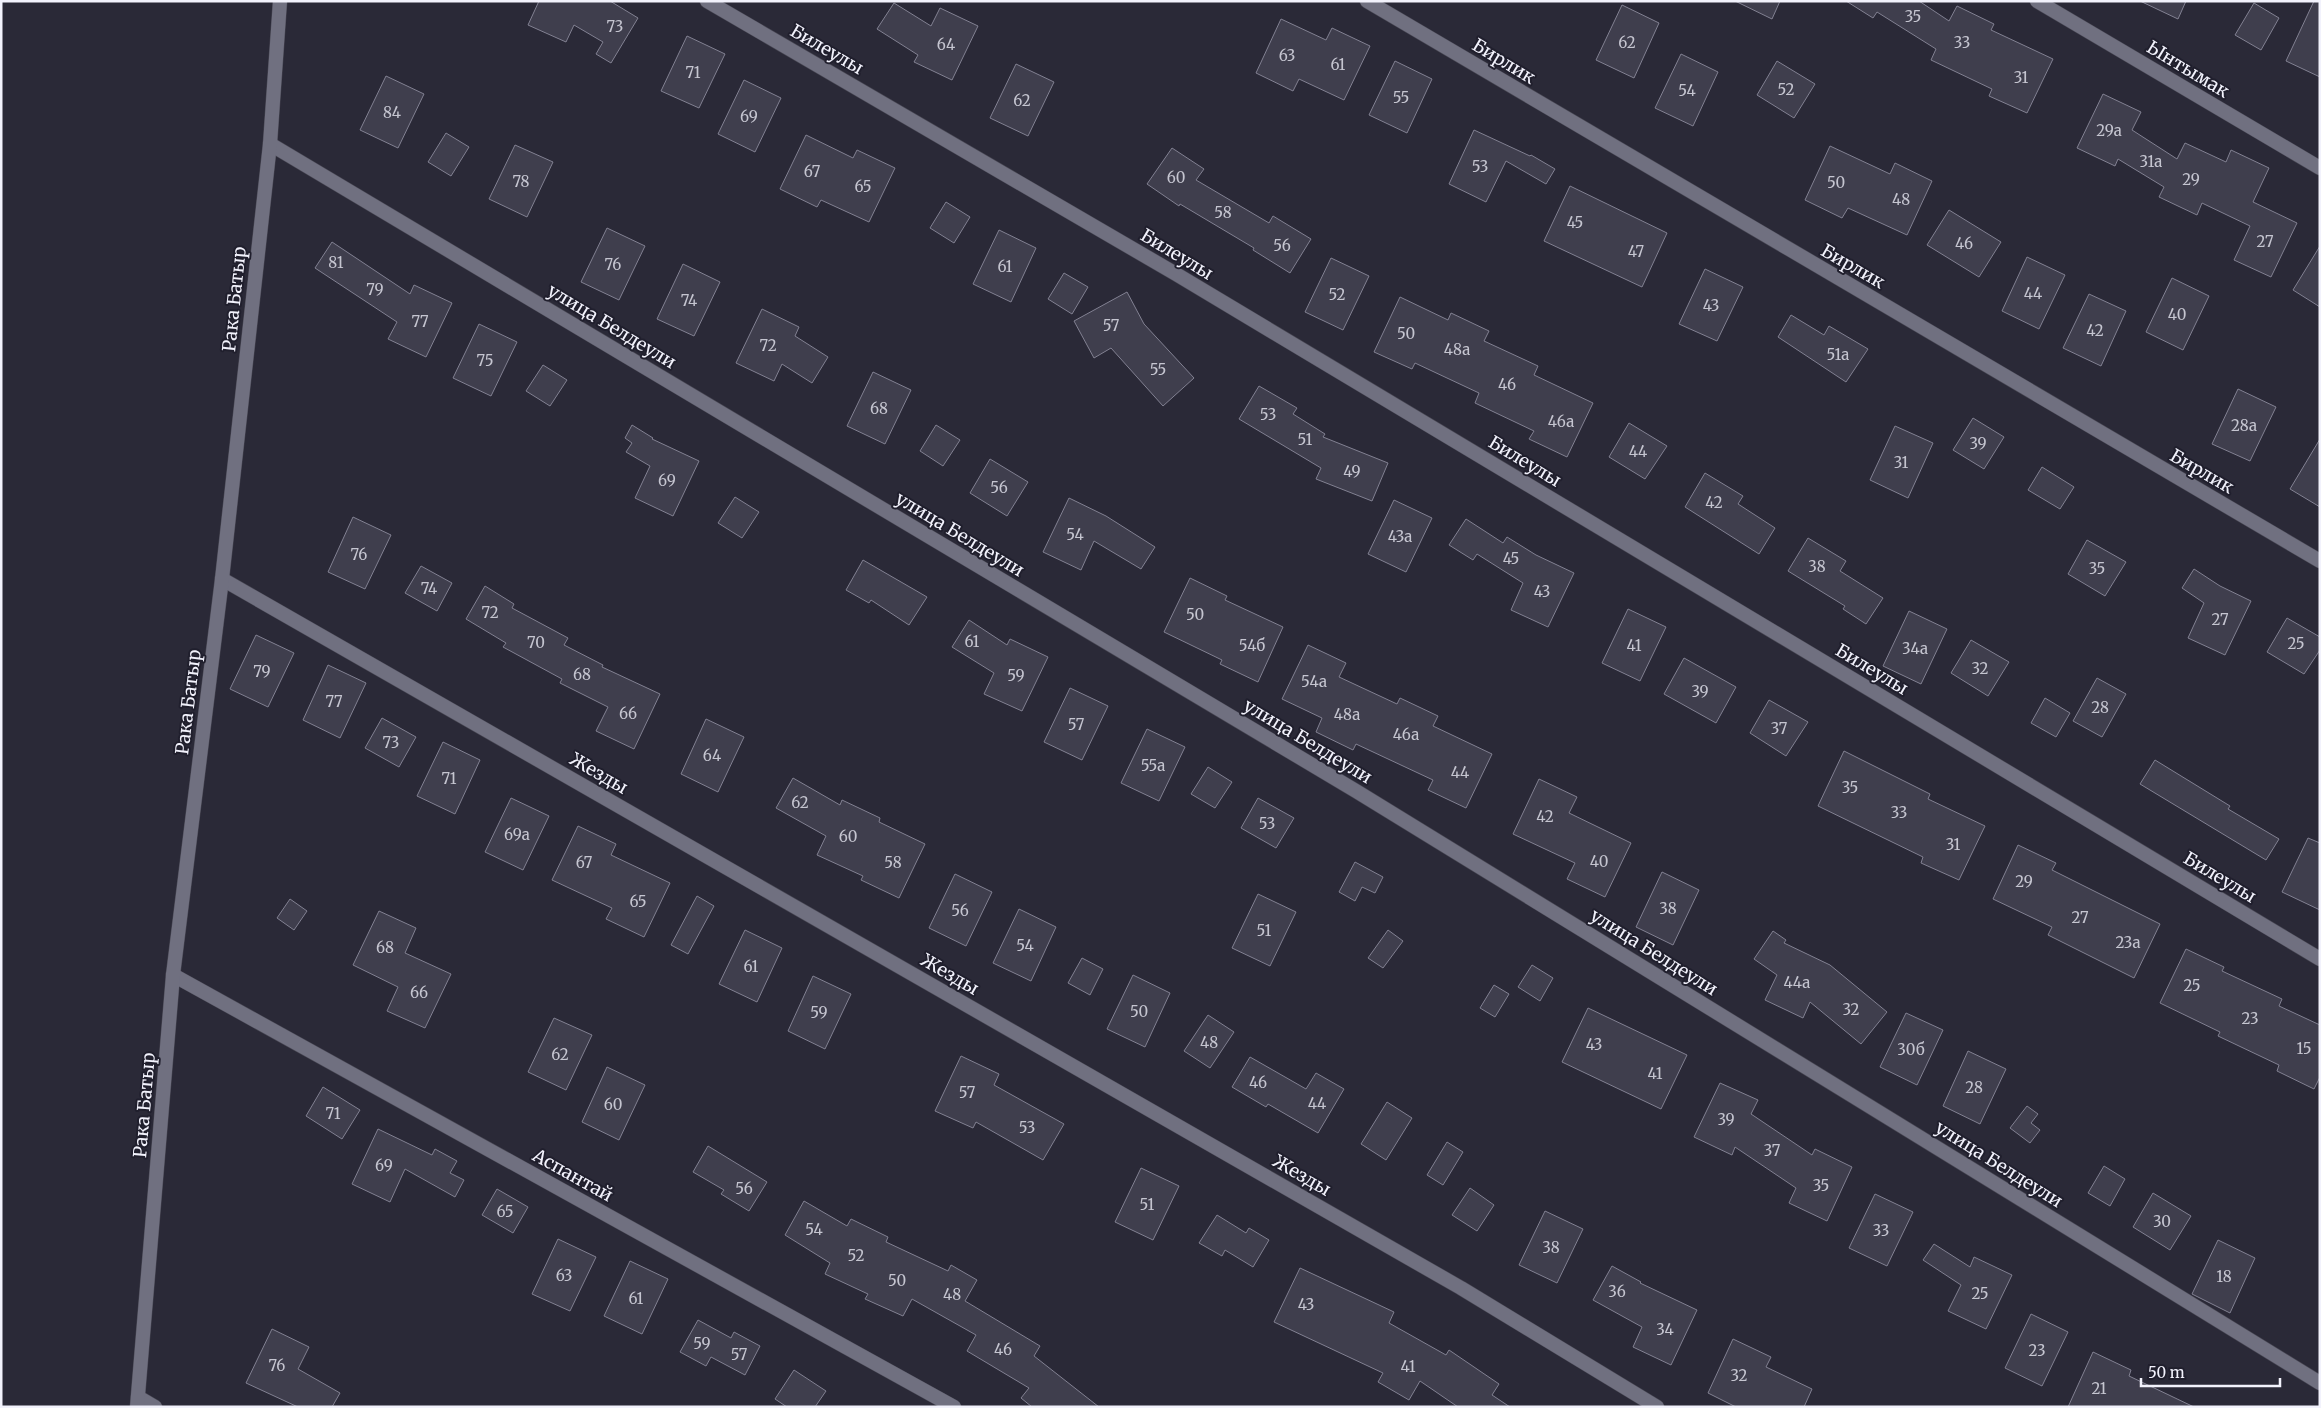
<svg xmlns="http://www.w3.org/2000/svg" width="2321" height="1408" font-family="Merriweather,serif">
<rect width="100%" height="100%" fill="#2a2937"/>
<g fill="#3f3e4d" stroke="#828192">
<path d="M539 1H610L638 18 611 63 596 54 603 42 574 25 566 42 528 25Z"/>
<path d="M1735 1H1780L1772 19Z"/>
<path d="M1846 1H1919L1949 21 1957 6 1994 24 1991 30 2053 59 2027 113 1989 96 1992 89 1931 60 1936 49 1877 12 1873 18Z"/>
<path d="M2140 1H2186L2178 19Z"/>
<path d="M2314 1H2320V77L2286 61Z"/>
<path d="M894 3 931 26 940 8 978 26 952 80 914 62 918 55 877 29Z"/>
<path d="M2254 3 2279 18 2261 50 2235 35Z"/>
<path d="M1622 5 1659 23 1634 78 1596 60Z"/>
<path d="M1281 19 1326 40 1332 28 1370 46 1344 100 1299 79 1293 91 1256 73Z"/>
<path d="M687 36 725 54 699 108 661 91Z"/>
<path d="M1681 54 1718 72 1693 126 1655 108Z"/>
<path d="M1395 61 1432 79 1407 133 1369 115Z"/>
<path d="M1777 61 1815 84 1794 118 1757 95Z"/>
<path d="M1016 64 1054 82 1028 136 990 118Z"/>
<path d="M386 76 424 94 398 148 360 130Z"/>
<path d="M744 80 781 98 755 152 718 134Z"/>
<path d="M2103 94 2141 112 2132 130 2177 159 2185 143 2226 162 2231 150 2269 168 2253 202 2297 223 2271 277 2234 260 2250 226 2202 203 2197 215 2159 197 2164 187 2118 159 2115 166 2077 148Z"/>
<path d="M1474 130 1530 156 1531 155 1555 169 1546 184 1506 161 1486 202 1449 184Z"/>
<path d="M446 133 469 147 451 176 428 162Z"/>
<path d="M806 135 853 158 857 150 895 168 869 222 821 200 817 207 780 189Z"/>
<path d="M515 145 553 162 527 217 489 199Z"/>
<path d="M1830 146 1890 174 1895 163 1932 181 1907 235 1848 208 1842 218 1805 200Z"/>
<path d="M1172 148 1204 169 1196 180 1269 223 1273 216 1311 239 1290 273 1253 250 1254 248 1180 204 1179 206 1147 184Z"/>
<path d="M1570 186 1667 233 1642 287 1544 241Z"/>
<path d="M946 202 970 217 954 243 930 228Z"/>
<path d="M1949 210 2001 242 1979 277 1927 245Z"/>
<path d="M607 228 645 246 619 300 581 282Z"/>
<path d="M999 230 1036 248 1011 302 973 284Z"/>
<path d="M332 242 410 294 414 285 452 303 426 357 388 339 397 322 315 268Z"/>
<path d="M2320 246V307L2293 290Z"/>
<path d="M2027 257 2065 275 2039 329 2002 311Z"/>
<path d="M1331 258 1369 276 1343 330 1305 312Z"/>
<path d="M683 264 720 282 694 336 657 319Z"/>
<path d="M1705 269 1743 287 1717 341 1679 324Z"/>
<path d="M1064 273 1088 287 1072 314 1048 299Z"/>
<path d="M2172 278 2209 296 2183 350 2146 332Z"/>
<path d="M1127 292 1144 324 1194 378 1163 406 1111 348 1094 358 1074 321Z"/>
<path d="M2089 294 2126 311 2101 366 2063 348Z"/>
<path d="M1400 297 1448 320 1451 313 1489 331 1484 341 1538 366 1534 375 1593 403 1567 457 1529 439 1534 431 1475 403 1479 393 1415 363 1412 369 1374 352Z"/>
<path d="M762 309 799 327 795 336 828 357 812 383 782 364 774 381 736 363Z"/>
<path d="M1791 315 1824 335 1829 326 1868 349 1846 382 1778 337Z"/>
<path d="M479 324 517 342 491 396 453 378Z"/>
<path d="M543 365 567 380 550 406 526 391Z"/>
<path d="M873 372 911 390 885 444 847 426Z"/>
<path d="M1259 386 1297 408 1293 414 1325 434 1323 437 1388 463 1372 501 1316 479 1321 468 1239 419Z"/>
<path d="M2238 389 2276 407 2250 461 2212 444Z"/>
<path d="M1973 418 2004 437 1984 469 1953 450Z"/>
<path d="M1629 423 1667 446 1645 479 1609 457Z"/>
<path d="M632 425 653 438 652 439 699 461 673 516 635 498 650 466 626 452 632 443 625 438Z"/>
<path d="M936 425 960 440 943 466 920 451Z"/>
<path d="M1895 426 1933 443 1908 498 1870 480Z"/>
<path d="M2320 439V507L2290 489Z"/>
<path d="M990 459 1028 482 1007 516 970 493Z"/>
<path d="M2042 467 2074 487 2060 509 2028 490Z"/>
<path d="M1705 473 1743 496 1738 504 1775 528 1759 554 1685 507Z"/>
<path d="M735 497 759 512 742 538 718 523Z"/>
<path d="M1069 498 1106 516 1155 547 1141 569 1094 541 1081 570 1043 552Z"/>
<path d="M1394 500 1432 518 1406 572 1368 554Z"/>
<path d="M353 517 391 535 365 589 328 572Z"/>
<path d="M1466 519 1503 543 1507 537 1536 555 1574 573 1548 627 1511 610 1523 583 1477 554 1473 560 1449 545Z"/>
<path d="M1808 538 1846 561 1840 571 1883 598 1866 624 1843 609 1845 606 1788 571Z"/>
<path d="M2087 540 2126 562 2105 596 2068 574Z"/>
<path d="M863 560 927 597 909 625 871 600 869 603 846 590Z"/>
<path d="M421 566 452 583 437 611 405 593Z"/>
<path d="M2194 569 2220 586 2251 601 2225 655 2188 638 2204 603 2182 588Z"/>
<path d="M1190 578 1227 596 1225 600 1283 627 1258 682 1220 664 1222 660 1164 632Z"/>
<path d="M485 586 514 604 512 608 568 638 564 645 603 665 602 667 660 694 634 749 596 731 608 707 560 683 562 679 503 647 506 643 466 619Z"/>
<path d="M1628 609 1666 627 1640 681 1602 663Z"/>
<path d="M1909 611 1947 629 1921 684 1883 666Z"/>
<path d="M2287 618 2320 637V650L2304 674 2267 652Z"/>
<path d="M969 620 1007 645 1010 639 1048 657 1022 711 984 694 994 673 952 647Z"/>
<path d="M256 635 294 653 268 707 230 689Z"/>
<path d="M1971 640 2009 662 1988 696 1951 673Z"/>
<path d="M1308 645 1346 663 1339 677 1397 704 1400 698 1438 716 1433 726 1492 754 1466 808 1428 790 1433 780 1356 744 1353 750 1316 732 1322 718 1282 699Z"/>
<path d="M1684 658 1736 687 1716 723 1664 694Z"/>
<path d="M328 665 366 683 340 738 303 720Z"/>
<path d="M2097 678 2126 694 2102 737 2073 721Z"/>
<path d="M1070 688 1108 706 1082 760 1044 742Z"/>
<path d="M2045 698 2070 713 2056 737 2031 723Z"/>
<path d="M1769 700 1808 722 1786 756 1750 733Z"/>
<path d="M382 718 416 737 399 767 365 748Z"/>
<path d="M706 719 744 737 718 792 681 774Z"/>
<path d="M1147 729 1185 747 1159 801 1121 783Z"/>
<path d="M443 742 480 760 455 814 417 796Z"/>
<path d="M1844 751 1930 794 1928 799 1985 826 1959 880 1921 863 1923 857 1818 806Z"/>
<path d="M2155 760 2230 806 2228 809 2279 839 2266 860 2140 784Z"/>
<path d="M1208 767 1232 782 1215 808 1191 794Z"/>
<path d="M793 778 840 805 842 800 880 818 879 822 925 844 899 898 861 880 863 876 817 855 826 836 776 808Z"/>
<path d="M1539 779 1577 797 1569 813 1631 843 1605 897 1567 879 1575 863 1513 834Z"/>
<path d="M511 798 549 816 523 870 485 852Z"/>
<path d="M1258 798 1294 818 1276 848 1241 828Z"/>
<path d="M578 826 616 844 611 855 670 883 644 937 606 919 612 908 552 880Z"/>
<path d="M2308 838 2320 843V910L2282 892Z"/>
<path d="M2018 845 2056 863 2052 870 2160 924 2134 978 2048 935 2052 927 1993 899Z"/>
<path d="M1355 862 1383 877 1375 893 1362 887 1355 901 1339 892Z"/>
<path d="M1662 872 1699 890 1673 945 1636 927Z"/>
<path d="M955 874 992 892 966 946 929 928Z"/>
<path d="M1258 894 1296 912 1270 966 1232 948Z"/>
<path d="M697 896 714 906 688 954 671 945Z"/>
<path d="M290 899 307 911 294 930 277 918Z"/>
<path d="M1019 909 1056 927 1031 981 993 963Z"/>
<path d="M379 911 416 928 405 953 451 974 425 1028 387 1011 398 987 353 965Z"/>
<path d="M745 930 782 948 757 1002 719 984Z"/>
<path d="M1388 930 1403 941 1383 968 1368 958Z"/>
<path d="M1773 931 1786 940 1784 943 1830 965 1887 1012 1861 1044 1810 1002 1803 1018 1765 1000 1777 975 1754 959Z"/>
<path d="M2186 949 2224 967 2222 971 2282 999 2279 1006 2320 1025V1077L2314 1089 2277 1071 2279 1065 2218 1036 2220 1032 2160 1003Z"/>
<path d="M1082 958 1103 969 1090 995 1068 983Z"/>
<path d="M1532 965 1553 978 1540 1001 1518 987Z"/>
<path d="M1133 975 1170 993 1145 1047 1107 1029Z"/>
<path d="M813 976 851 994 825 1049 788 1031Z"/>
<path d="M1494 985 1509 994 1495 1017 1480 1008Z"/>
<path d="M1588 1008 1687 1055 1661 1109 1562 1062Z"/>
<path d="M1906 1013 1943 1030 1917 1085 1880 1067Z"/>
<path d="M1208 1015 1234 1032 1210 1068 1184 1051Z"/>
<path d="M554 1018 592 1035 566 1090 528 1072Z"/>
<path d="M1968 1051 2006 1069 1980 1124 1943 1106Z"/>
<path d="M961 1056 999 1074 994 1085 1064 1124 1043 1160 976 1122 973 1128 935 1111Z"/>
<path d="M1250 1057 1306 1089 1316 1073 1344 1089 1318 1133 1268 1104 1266 1107 1232 1087Z"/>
<path d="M607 1067 645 1085 619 1140 582 1122Z"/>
<path d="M1720 1083 1758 1100 1751 1114 1812 1155 1815 1149 1852 1167 1827 1221 1789 1203 1796 1188 1735 1147 1732 1155 1694 1137Z"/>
<path d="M323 1087 360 1110 342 1139 306 1116Z"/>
<path d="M1387 1102 1412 1118 1386 1160 1361 1144Z"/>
<path d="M2027 1106 2038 1114 2031 1123 2040 1130 2030 1143 2010 1128Z"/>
<path d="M378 1129 432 1155 435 1149 457 1161 450 1173 464 1180 455 1197 405 1169 390 1202 352 1184Z"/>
<path d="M1447 1142 1463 1152 1443 1185 1427 1175Z"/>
<path d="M708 1146 767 1182 749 1211 721 1194 724 1190 693 1172Z"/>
<path d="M2104 1166 2125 1179 2110 1206 2088 1193Z"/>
<path d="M1141 1168 1179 1186 1153 1240 1115 1222Z"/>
<path d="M1470 1188 1494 1205 1477 1231 1452 1215Z"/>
<path d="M497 1189 528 1207 513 1233 482 1215Z"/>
<path d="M2153 1193 2191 1216 2170 1250 2133 1227Z"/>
<path d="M1875 1194 1913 1212 1887 1266 1849 1248Z"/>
<path d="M804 1201 847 1226 851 1219 888 1237 886 1242 948 1271 951 1265 977 1280 965 1301 1040 1346 1034 1356 1099 1407H1032L1021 1398 1029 1388 967 1351 976 1335 912 1299 903 1316 865 1299 868 1294 825 1274 830 1263 785 1235Z"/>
<path d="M1545 1211 1583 1229 1557 1283 1519 1265Z"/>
<path d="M1217 1215 1246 1233 1249 1228 1269 1240 1253 1267 1225 1250 1222 1256 1199 1243Z"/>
<path d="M558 1239 596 1257 570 1311 532 1294Z"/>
<path d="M2218 1240 2255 1258 2230 1313 2192 1294Z"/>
<path d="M1934 1244 1970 1267 1974 1257 2012 1275 1986 1329 1948 1311 1961 1285 1923 1260Z"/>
<path d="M630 1261 668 1279 642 1334 604 1316Z"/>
<path d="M1612 1266 1641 1282 1640 1283 1697 1310 1671 1365 1633 1347 1642 1327 1593 1300Z"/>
<path d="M1300 1268 1394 1312 1389 1323 1446 1355 1449 1350 1499 1384 1492 1395 1510 1407H1458L1420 1381 1409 1400 1378 1382 1383 1373 1274 1322Z"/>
<path d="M2031 1314 2068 1332 2042 1386 2005 1368Z"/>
<path d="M698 1320 731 1338 734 1332 760 1346 745 1375 711 1357 706 1366 680 1352Z"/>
<path d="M272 1329 309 1347 298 1369 340 1393 332 1407H298L246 1383Z"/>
<path d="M1733 1339 1771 1357 1766 1367 1812 1389 1804 1407H1736L1708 1393Z"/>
<path d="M2093 1352 2131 1370 2129 1376 2194 1407H2068Z"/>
<path d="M794 1370 826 1391 815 1407H787L775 1399Z"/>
</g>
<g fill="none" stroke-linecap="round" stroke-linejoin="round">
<g stroke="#484753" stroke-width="15">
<g id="minor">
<path d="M707 1 1176 274 2320 959"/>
<path d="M1367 1 2320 561"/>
<path d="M2037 1 2320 168"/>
<path d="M270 144 1356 791 2320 1383"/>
<path d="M222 579 1461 1288 1657 1407"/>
<path d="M173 975 954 1407"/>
<path d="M138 1397 155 1407"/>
<path d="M137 1407 173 975 222 579 270 144 280 1"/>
</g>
</g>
<use href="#minor" stroke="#707080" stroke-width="14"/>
</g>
<g text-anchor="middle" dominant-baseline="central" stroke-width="4" stroke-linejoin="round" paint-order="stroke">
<g font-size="15" fill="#c5c5d0">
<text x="1913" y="16">35</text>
<text x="615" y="26">73</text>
<text x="1627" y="42">62</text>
<text x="1962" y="42">33</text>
<text x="946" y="44">64</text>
<text x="1287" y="55">63</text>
<text x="1338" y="64">61</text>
<text x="693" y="72">71</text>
<text x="2021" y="77">31</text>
<text x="1786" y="89">52</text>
<text x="1687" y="90">54</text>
<text x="1401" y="97">55</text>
<text x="1022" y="100">62</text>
<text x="392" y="112">84</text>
<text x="749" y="116">69</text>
<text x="2109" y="130">29а</text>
<text x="2151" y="161">31а</text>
<text x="1480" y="166">53</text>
<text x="812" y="171">67</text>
<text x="1176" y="177">60</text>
<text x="2191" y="179">29</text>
<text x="521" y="181">78</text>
<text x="1836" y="182">50</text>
<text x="863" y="186">65</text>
<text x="1901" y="199">48</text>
<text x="1223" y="212">58</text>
<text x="1575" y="222">45</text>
<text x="2265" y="241">27</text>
<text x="1964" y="243">46</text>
<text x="1282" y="245">56</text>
<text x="1636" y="251">47</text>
<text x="336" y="262">81</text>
<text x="613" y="264">76</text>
<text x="1005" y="266">61</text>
<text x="375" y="289">79</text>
<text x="2033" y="293">44</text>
<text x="1337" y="294">52</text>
<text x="689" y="300">74</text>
<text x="1711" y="305">43</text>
<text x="2177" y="314">40</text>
<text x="420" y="321">77</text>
<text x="1111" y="325">57</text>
<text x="2095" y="330">42</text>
<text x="1406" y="333">50</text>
<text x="768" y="345">72</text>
<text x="1457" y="349">48а</text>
<text x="1838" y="354">51а</text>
<text x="485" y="360">75</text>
<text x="1158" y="369">55</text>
<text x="1507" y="384">46</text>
<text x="879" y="408">68</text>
<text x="1268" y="414">53</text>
<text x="1561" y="421">46а</text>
<text x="2244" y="425">28а</text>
<text x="1305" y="439">51</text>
<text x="1978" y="443">39</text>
<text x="1638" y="451">44</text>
<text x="1901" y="462">31</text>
<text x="1352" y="471">49</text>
<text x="667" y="480">69</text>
<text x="999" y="487">56</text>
<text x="1714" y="502">42</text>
<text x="1075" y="534">54</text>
<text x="1400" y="536">43а</text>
<text x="359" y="554">76</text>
<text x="1511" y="558">45</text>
<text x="1817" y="566">38</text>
<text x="2097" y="568">35</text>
<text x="429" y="588">74</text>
<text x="1542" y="591">43</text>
<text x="490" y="612">72</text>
<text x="1195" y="614">50</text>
<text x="2220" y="619">27</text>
<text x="972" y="641">61</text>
<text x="536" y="642">70</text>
<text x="2296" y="643">25</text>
<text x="1252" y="645">54б</text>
<text x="1634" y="645">41</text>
<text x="1915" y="648">34а</text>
<text x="1980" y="668">32</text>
<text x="262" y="671">79</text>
<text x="582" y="674">68</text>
<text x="1016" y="675">59</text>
<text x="1314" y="681">54а</text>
<text x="1700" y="691">39</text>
<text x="334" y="701">77</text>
<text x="2100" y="707">28</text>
<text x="628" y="713">66</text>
<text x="1347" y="714">48а</text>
<text x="1076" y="724">57</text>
<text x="1779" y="728">37</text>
<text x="1406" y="734">46а</text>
<text x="391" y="742">73</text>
<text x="712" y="755">64</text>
<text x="1153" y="765">55а</text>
<text x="1460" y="772">44</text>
<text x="449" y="778">71</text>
<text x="1850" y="787">35</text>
<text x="800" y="802">62</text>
<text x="1899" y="812">33</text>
<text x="1545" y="816">42</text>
<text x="1267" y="823">53</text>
<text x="517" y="834">69а</text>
<text x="848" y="836">60</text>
<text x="1953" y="844">31</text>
<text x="1599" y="861">40</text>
<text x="584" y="862">67</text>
<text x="893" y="862">58</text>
<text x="2024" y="881">29</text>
<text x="638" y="901">65</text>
<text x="1668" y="908">38</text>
<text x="960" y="910">56</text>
<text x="2080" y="917">27</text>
<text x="1264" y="930">51</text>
<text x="2128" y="942">23а</text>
<text x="1025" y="945">54</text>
<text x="385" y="947">68</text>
<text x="751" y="966">61</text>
<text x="1797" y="982">44а</text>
<text x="2192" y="985">25</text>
<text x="419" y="992">66</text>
<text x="1851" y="1009">32</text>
<text x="1139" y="1011">50</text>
<text x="819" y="1012">59</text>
<text x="2250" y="1018">23</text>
<text x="1209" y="1042">48</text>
<text x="1594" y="1044">43</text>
<text x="2304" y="1048">15</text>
<text x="1911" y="1049">30б</text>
<text x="560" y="1054">62</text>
<text x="1655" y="1073">41</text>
<text x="1258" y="1082">46</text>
<text x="1974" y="1087">28</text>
<text x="967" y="1092">57</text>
<text x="1317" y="1103">44</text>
<text x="613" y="1104">60</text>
<text x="333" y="1113">71</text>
<text x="1726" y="1119">39</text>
<text x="1027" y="1127">53</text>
<text x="1772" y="1150">37</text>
<text x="384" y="1165">69</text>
<text x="1821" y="1185">35</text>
<text x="744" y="1188">56</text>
<text x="1147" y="1204">51</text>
<text x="505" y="1211">65</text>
<text x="2162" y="1221">30</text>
<text x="814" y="1229">54</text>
<text x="1881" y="1230">33</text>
<text x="1551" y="1247">38</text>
<text x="856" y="1255">52</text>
<text x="564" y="1275">63</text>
<text x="2224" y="1276">18</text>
<text x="897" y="1280">50</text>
<text x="1617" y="1291">36</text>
<text x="1980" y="1293">25</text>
<text x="952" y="1294">48</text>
<text x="636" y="1298">61</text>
<text x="1306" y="1304">43</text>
<text x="1665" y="1329">34</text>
<text x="702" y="1343">59</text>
<text x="1003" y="1349">46</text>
<text x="2037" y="1350">23</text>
<text x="739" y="1354">57</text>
<text x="277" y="1365">76</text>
<text x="1408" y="1366">41</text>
<text x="1739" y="1375">32</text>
<text x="2099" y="1388">21</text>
</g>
<g font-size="18" fill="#f2f2fc" stroke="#201f2d">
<text transform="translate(827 49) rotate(30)">Билеулы</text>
<text transform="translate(1504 61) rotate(31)">Бирлик</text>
<text transform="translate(2188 69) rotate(31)">Ынтымак</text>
<text transform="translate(1177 254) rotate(31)">Билеулы</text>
<text transform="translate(1853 266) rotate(30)">Бирлик</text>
<text transform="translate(234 299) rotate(-84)">Рака Батыр</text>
<text transform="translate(612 326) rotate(31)">улица Белдеули</text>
<text transform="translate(1525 461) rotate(31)">Билеулы</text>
<text transform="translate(2202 471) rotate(30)">Бирлик</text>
<text transform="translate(960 534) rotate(31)">улица Белдеули</text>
<text transform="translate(1872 669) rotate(31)">Билеулы</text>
<text transform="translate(188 702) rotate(-83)">Рака Батыр</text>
<text transform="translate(1308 741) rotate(31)">улица Белдеули</text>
<text transform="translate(599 773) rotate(30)">Жезды</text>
<text transform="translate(2220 877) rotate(31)">Билеулы</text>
<text transform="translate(1654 952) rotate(32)">улица Белдеули</text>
<text transform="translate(950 974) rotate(30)">Жезды</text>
<text transform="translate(144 1105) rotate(-85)">Рака Батыр</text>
<text transform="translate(1999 1164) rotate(32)">улица Белдеули</text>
<text transform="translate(573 1175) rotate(29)">Аспантай</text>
<text transform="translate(1302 1175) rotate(30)">Жезды</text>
</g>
</g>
<rect width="2321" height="1408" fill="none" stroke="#f2f2fc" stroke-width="5"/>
<path d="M2141 1378v8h139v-8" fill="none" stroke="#f2f2fc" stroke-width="2.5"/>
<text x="2148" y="1378" font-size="15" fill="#f2f2fc" stroke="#201f2d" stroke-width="4" paint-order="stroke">50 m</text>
</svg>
